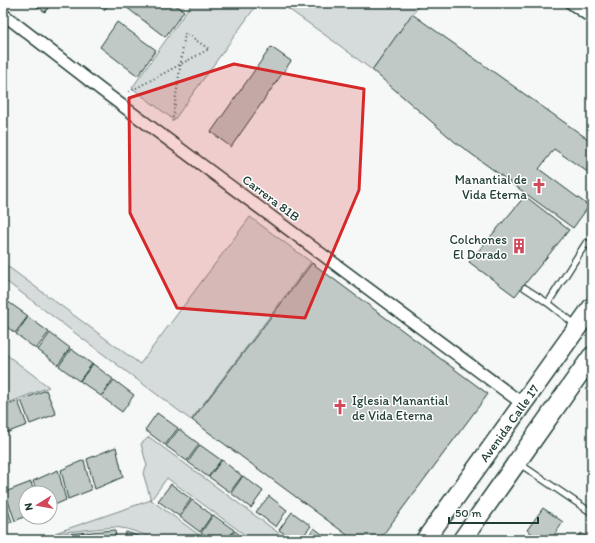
<svg xmlns="http://www.w3.org/2000/svg" width="595" height="543" font-family="Itim,sans-serif">
<rect width="100%" height="100%" fill="#f6f7f7"/>
<filter id="ink" filterUnits="userSpaceOnUse"><feTurbulence type="fractalNoise" baseFrequency=".025" numOctaves="2"/><feDisplacementMap in="SourceGraphic" scale="8" xChannelSelector="R" yChannelSelector="G"/><feConvolveMatrix kernelMatrix="1 2 1 2 8 2 1 2 1" color-interpolation-filters="sRGB"/></filter>
<g filter="url(#ink)">
<g fill="#d6dcdb" stroke="#7a8c88">
<path d="M192 3H258L174 120 132 88Z"/>
<path d="M280 3H421L372 70 339 45Z"/>
<path d="M250 217 311 262 191 420 3 279V263L140 364Z"/>
<path d="M3 352 49 387 3 405Z"/>
<path d="M149 437 288 540H252L167 478 151 500 206 540H160L127 529 115 527 55 533 151 500 143 473 147 466 141 444Z"/>
</g>
<g fill="#c0c9c6" stroke="#1f3d34">
<path d="M32 3H52L45 12Z"/>
<path d="M94 3H110L104 10Z"/>
<path d="M129 3H173L184 11 165 37 126 7Z"/>
<path d="M412 14 592 142V175L554 149 539 169 589 206 573 228 455 142 372 70Z"/>
<path d="M117 22 156 50 138 76 100 47Z"/>
<path d="M271 47 291 61 231 147 211 132Z"/>
<path d="M525 196 569 230 515 296 469 262Z"/>
<path d="M312 263 488 394 379 540H354L192 420Z"/>
<path d="M7 301 28 316 15 333 3 324V307Z"/>
<path d="M28 317 49 332 36 349 16 334Z"/>
<path d="M50 333 70 348 58 365 38 350Z"/>
<path d="M71 349 92 364 79 381 59 366Z"/>
<path d="M93 364 113 379 101 396 80 381Z"/>
<path d="M114 380 134 395 122 412 102 397Z"/>
<path d="M46 390 56 414 30 424 21 400Z"/>
<path d="M18 401 27 425 3 434V407Z"/>
<path d="M157 413 178 428 165 445 145 430Z"/>
<path d="M179 429 199 444 187 461 166 446Z"/>
<path d="M592 440V451L587 447Z"/>
<path d="M200 445 221 460 208 477 188 462Z"/>
<path d="M116 447 123 477 95 489 87 459Z"/>
<path d="M84 460 91 490 68 499 61 470Z"/>
<path d="M222 460 242 476 230 492 209 477Z"/>
<path d="M58 470 66 500 50 507V493H37L33 481Z"/>
<path d="M243 476 263 491 251 508 231 493Z"/>
<path d="M31 482 34 493H26V516L15 521 5 492Z"/>
<path d="M171 484 191 499 179 516 158 501Z"/>
<path d="M3 494 12 522 3 525Z"/>
<path d="M269 496 287 510 276 527 256 512Z"/>
<path d="M192 500 212 515 200 532 180 517Z"/>
<path d="M543 508 563 522 551 540H541L527 530Z"/>
<path d="M292 512 311 526 300 540H293L279 530Z"/>
<path d="M213 515 234 530 227 540H211L201 533Z"/>
<path d="M314 528 330 540H306Z"/>
<path d="M115 530 116 540H91L90 532Z"/>
<path d="M235 531 246 540H228Z"/>
<path d="M89 532 90 540H64V534Z"/>
<path d="M126 532 150 540H123Z"/>
<path d="M581 533 591 540H576Z"/>
<path d="M48 536 51 540H40Z"/>
</g>
<g fill="none" stroke-linecap="round" stroke-linejoin="round">
<g stroke="#1f3d34" stroke-width="8">
<g id="lane">
<path d="M525 288 548 303 576 325"/>
<path d="M548 303 586 243 592 248"/>
<path d="M520 464 592 513"/>
</g>
</g>
<g stroke="#1f3d34" stroke-width="14">
<g id="street">
<path d="M571 3 592 18"/>
<path d="M3 14 104 92 523 404"/>
</g>
</g>
<g stroke="#1f3d34" stroke-width="21">
<g id="primary">
<path id="s1" d="M425 540 592 307"/>
<path d="M462 540 592 356"/>
</g>
</g>
<g stroke="#1f3d34" stroke-width="2" stroke-dasharray="1 3" stroke-linecap="butt">
<path d="M315 3 332 5 349 3"/>
<path d="M129 92 209 49 185 33 172 124"/>
</g>
<use href="#lane" stroke="#fff" stroke-width="5.5"/>
<use href="#street" stroke="#fff" stroke-width="11"/>
<use href="#primary" stroke="#fff" stroke-width="18"/>
</g>
</g>
<path fill="#d62828" fill-opacity="0.2" stroke="#d62828" stroke-width="3" stroke-linejoin="round" d="M234 64 364 89 359 190 305 318 177 308 130 213 129 98Z"/>
<defs>
<g id="church-bare" transform="scale(1.2)"><path d="M-1.2-6h2.4v3.5h3.3v2.4h-3.3V6h-2.4V-.1h-3.3v-2.4h3.3Z" fill="#d1495b" stroke="#fff" stroke-width="2.5" paint-order="stroke"/></g>
<g id="building-bare" transform="scale(1.2)"><path d="M-4-6H4V6H1V3H-1V6H-4ZM-2.5-4.3h1.7v1.8h-1.7ZM.8-4.3h1.7v1.8H.8ZM-2.5-1h1.7V.8h-1.7ZM.8-1h1.7V.8H.8Z" fill="#d1495b" stroke="#fff" stroke-width="2.5" paint-order="stroke"/></g>
</defs>
<g fill-rule="evenodd">
<use href="#church-bare" x="539" y="186"/>
<use href="#building-bare" x="519" y="246"/>
<use href="#church-bare" x="340" y="407"/>
</g>
<g text-anchor="middle" dominant-baseline="central" stroke-width="3" stroke-linejoin="round" paint-order="stroke">
<g font-size="13" fill="#1f3d34" stroke="#fff" text-anchor="end">
<text x="527" y="179">Manantial de<tspan x="527" dy="15">Vida Eterna</tspan></text>
<text x="507" y="239">Colchones<tspan x="507" dy="15">El Dorado</tspan></text>
<text x="352" y="400" text-anchor="start">Iglesia Manantial<tspan x="352" dy="15">de Vida Eterna</tspan></text>
</g>
<g font-size="13" fill="#1f3d34" stroke="#fff">
<text transform="translate(271 198) rotate(37)">Carrera 81B</text>
<text stroke="none"><textPath href="#s1" startOffset="144">Avenida Calle 17</textPath></text>
</g>
</g>
<rect width="595" height="543" fill="none" stroke="#fff" stroke-width="16"/>
<rect x="8" y="8" width="579" height="527" fill="none" stroke="#1f3d34" stroke-width="1.5" filter="url(#ink)"/>
<g transform="translate(38 505) rotate(259)"><circle r="19" fill="#ffffff" stroke="#a5b1ae"/>
<path d="M0-3L7 15L0 10L-7 15Z" fill="#d1495b"/>
<text y="-6" font-size="11" font-weight="bold" text-anchor="middle" fill="#1f3d34">N</text>
</g>
<path d="M449 517v6h89v-6" fill="none" stroke="#1f3d34" stroke-width="2"/>
<text x="455" y="517" font-size="12" fill="#1f3d34" stroke="#ffffff" stroke-width="3" paint-order="stroke">50 m</text>
</svg>
